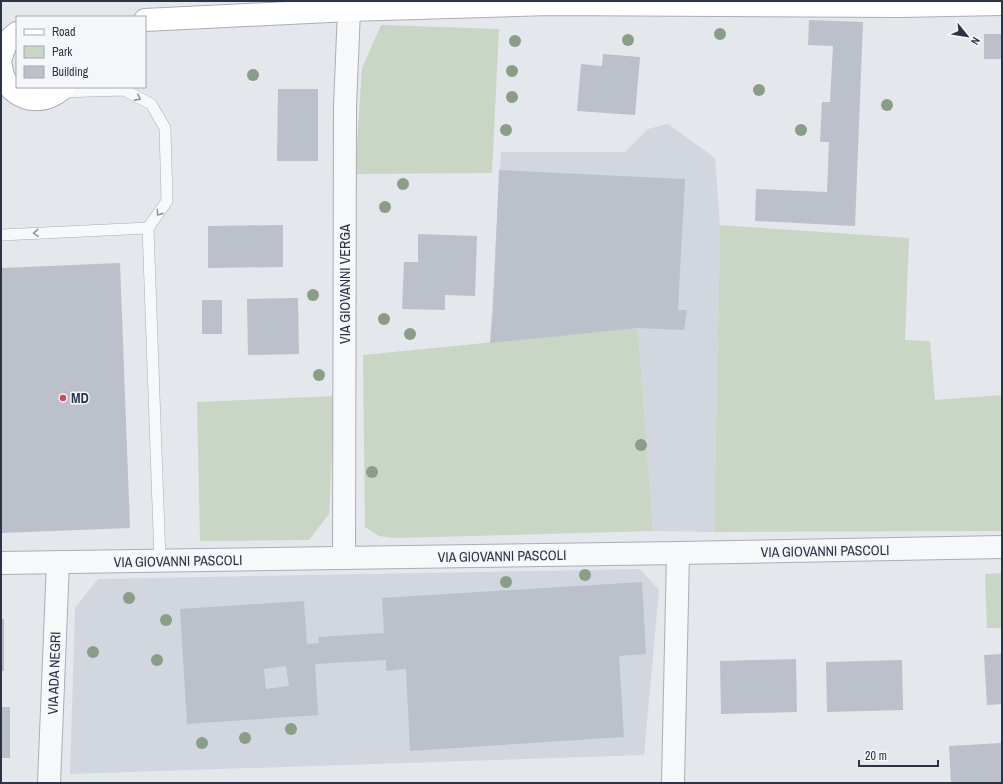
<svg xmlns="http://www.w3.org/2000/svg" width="1003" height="784" font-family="'Archivo Narrow',sans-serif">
<rect width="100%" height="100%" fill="#e4e7ec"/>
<g fill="#d2d6de">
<path d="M668 124 715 158 720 225 714 532 653 531 638 328 490 343 501 152H625L648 129Z"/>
<path d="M640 569 659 590 644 755 70 774 75 608 98 579Z"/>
</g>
<g fill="#c9d6c5">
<path d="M381 25 499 29 492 173 355 174 362 68Z"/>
<path d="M720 225 909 238 905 340 930 341 935 400 1002 395V531L714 532Z"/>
<path d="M638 328 653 531 395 538 379 536 365 527 363 355Z"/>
<path d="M335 396 329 514 309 540 200 541 197 402Z"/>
<path d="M1002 573V628H987L985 574Z"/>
</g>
<g fill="#bbc0ca" fill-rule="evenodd">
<path d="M809 20 863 22 855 226 755 221 756 189 827 192 829 142H820L822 102H830L833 46 808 45Z"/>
<rect x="984" y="34" width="18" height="25"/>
<path d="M603 54 640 57 635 115 577 111 581 64 602 66Z"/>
<path d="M278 89H318V161H277Z"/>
<path d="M499 170 685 179 678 310H687L684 330 638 328 490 343 493 311Z"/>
<path d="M283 225V267L208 268V226Z"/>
<path d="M418 234 477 236 475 296 445 295V310L402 309 404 262H418Z"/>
<path d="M120 263 130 528 1 533V268Z"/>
<path d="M298 298 299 354 248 355 247 299Z"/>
<rect x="202" y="300" width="20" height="34"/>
<path d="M642 582 646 654 619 656 624 737 410 751 406 669 386 671V660L315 664 318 715 187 724 180 609 304 601 307 644 319 643 318 637 384 633 382 598ZM286 666 289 686 266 689 264 669Z"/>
<rect x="1" y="619" width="3" height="52"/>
<path d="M1002 654V704L987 705 984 655Z"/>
<path d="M796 659 797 712 721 714 720 661Z"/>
<path d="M902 660 903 710 827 712 826 662Z"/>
<rect x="1" y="707" width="9" height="51"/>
<path d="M1002 743V783H951L949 746Z"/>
</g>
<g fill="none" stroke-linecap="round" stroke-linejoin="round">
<g stroke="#a9aeb7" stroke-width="12">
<g id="service">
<path d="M148 228 160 561"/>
<path d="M1 235 148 228 167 201 165 128 151 104 124 90 60 92"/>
</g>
</g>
<g stroke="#a9aeb7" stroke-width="24">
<g id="minor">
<path d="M344 558 345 106 349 10"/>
<path d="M1 563 678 553 1002 547"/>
<path d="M49 783 58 562"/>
<path d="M673 783 678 553"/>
</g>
</g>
<g stroke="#a9aeb7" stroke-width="24">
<g id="secondary">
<path d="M145 20 349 10 550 4 899 6 1002 4"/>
<path d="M1 58C3 48 8 39 17 33"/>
<path d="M1 66C5 99 41 110 64 87"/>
</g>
</g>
<use href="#service" stroke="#f7f8fa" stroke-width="11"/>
<use href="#minor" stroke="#f7f8fa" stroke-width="22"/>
<use href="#secondary" stroke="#fff" stroke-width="22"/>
</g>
<g fill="#899d89">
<circle cx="720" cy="34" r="6"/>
<circle cx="628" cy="40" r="6"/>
<circle cx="515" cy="41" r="6"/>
<circle cx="512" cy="71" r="6"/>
<circle cx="253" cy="75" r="6"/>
<circle cx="759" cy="90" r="6"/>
<circle cx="512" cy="97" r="6"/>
<circle cx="887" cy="105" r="6"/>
<circle cx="506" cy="130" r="6"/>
<circle cx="801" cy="130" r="6"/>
<circle cx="403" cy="184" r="6"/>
<circle cx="385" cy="207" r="6"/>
<circle cx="313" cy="295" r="6"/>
<circle cx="384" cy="319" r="6"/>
<circle cx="410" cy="334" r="6"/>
<circle cx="319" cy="375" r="6"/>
<circle cx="641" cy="445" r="6"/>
<circle cx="372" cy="472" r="6"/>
<circle cx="585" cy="575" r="6"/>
<circle cx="506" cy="582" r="6"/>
<circle cx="129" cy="598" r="6"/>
<circle cx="166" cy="620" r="6"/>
<circle cx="93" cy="652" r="6"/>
<circle cx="157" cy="660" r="6"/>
<circle cx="291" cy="729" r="6"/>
<circle cx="245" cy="738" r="6"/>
<circle cx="202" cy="743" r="6"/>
</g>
<defs><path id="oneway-chevron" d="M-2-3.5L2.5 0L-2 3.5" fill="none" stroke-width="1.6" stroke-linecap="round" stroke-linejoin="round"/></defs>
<g stroke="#9196a0">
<use href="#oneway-chevron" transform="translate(138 98) rotate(28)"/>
<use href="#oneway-chevron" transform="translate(159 213) rotate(125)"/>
<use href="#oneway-chevron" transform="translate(36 233) rotate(177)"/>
</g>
<circle fill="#d1495b" stroke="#f4f6f9" stroke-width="1.5" cx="63" cy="398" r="4"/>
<g text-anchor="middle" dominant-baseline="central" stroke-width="3" stroke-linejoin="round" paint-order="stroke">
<g font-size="14" fill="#2b3445" stroke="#f4f6f9">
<text transform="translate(345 284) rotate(-90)">VIA GIOVANNI VERGA</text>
<text transform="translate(825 551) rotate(-1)">VIA GIOVANNI PASCOLI</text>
<text transform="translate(502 556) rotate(-1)">VIA GIOVANNI PASCOLI</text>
<text transform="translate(178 561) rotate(-1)">VIA GIOVANNI PASCOLI</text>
<text transform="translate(54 673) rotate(-88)">VIA ADA NEGRI</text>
</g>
<g font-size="14" font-weight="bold" fill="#2b3445" stroke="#f4f6f9" text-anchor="start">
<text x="71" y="398">MD</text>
</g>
</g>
<rect width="1003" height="784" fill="none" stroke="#2b3445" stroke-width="4"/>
<rect x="16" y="16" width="130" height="72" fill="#f4f6f9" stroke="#a4a8b1"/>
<rect x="24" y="29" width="20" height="6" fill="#ffffff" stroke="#a4a8b1"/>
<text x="52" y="36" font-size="12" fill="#2b3445">Road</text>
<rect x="24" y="46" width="20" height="12" fill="#c9d6c5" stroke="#a4a8b1"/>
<text x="52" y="56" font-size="12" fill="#2b3445">Park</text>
<rect x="24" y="66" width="20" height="12" fill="#bbc0ca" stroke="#a4a8b1"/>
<text x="52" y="76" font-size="12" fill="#2b3445">Building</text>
<g transform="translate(967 36) rotate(120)" stroke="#f4f6f9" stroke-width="3" paint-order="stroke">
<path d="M0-3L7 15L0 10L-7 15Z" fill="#2b3445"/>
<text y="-6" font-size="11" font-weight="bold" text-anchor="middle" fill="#2b3445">N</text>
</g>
<path d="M859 760v6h79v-6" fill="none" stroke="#2b3445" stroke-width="2"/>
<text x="865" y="760" font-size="12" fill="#2b3445" stroke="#f4f6f9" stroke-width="3" paint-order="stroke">20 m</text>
</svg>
